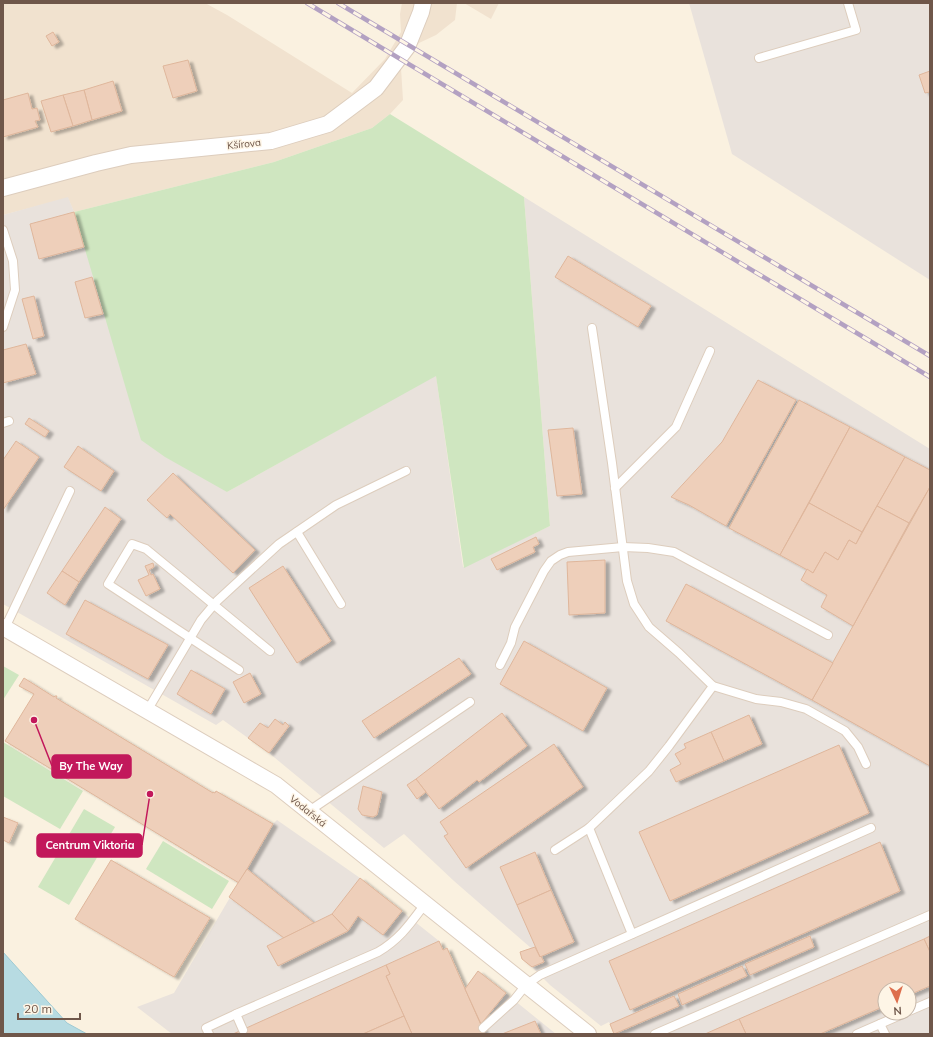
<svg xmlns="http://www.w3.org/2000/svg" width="933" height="1037" font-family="Mulish,sans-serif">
<defs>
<filter id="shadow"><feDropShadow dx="4.5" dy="2.5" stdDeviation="1" flood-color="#0004"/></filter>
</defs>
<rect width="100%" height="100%" fill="#faf1e0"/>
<g fill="#f1e2cf">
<path d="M3 3H205L227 15 352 93 385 59 401 32 400 14 402 3H457L455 20 436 35 419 43 401 68 403 100 390 114 372 128 274 162 74 212 68 198 3 215Z"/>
<path d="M464 3H499L491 19Z"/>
</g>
<g fill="#e9e2dc" fill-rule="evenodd">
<path d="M689 3H930V280L732 154Z"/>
<path d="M68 197 74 212 84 247 227 492 436 375 463 567 550 526 524 197 930 449V1034H614L609 1022 601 1026 550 985 532 967 522 959 520 952 531 948 454 881 404 834 384 848 269 753 223 720 216 725 3 604V215ZM885 989H909V1013H885Z"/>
<path d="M277 820 360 878 439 941 443 950 447 948 465 988 478 971 556 1034H172L137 1007 174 993 273 824Z"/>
</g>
<g fill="#cfe6c0">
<path d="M390 114 524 197 550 526 464 568 436 376 227 492 165 457 141 440 74 212 274 162 372 128Z"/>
<path d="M3 666 19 675 3 700Z"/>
<path d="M3 742 83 791 60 829 3 796Z"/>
<path d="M84 809 115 827 69 905 38 887Z"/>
<path d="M163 841 229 881 212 909 146 869Z"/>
</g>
<path fill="#b7dbe2" stroke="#9ecad3" d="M3 952 67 1023 87 1034H3Z"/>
<g fill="#eecfba" stroke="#dfb69b" filter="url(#shadow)">
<path d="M53 32 59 42 52 46 46 36Z"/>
<path d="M188 60 197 91 173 98 163 66Z"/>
<path d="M930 71V92L925 93 919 75Z"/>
<path d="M113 81 122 111 92 120 84 90Z"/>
<path d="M84 90 92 120 73 126 63 95Z"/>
<path d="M28 93 32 109 37 108 40 120 35 121 38 127 3 137V100Z"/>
<path d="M63 95 73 126 51 132 41 101Z"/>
<path d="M74 212 84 247 39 259 30 224Z"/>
<path d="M568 256 651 306 638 327 555 277Z"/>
<path d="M92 277 103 314 85 318 75 282Z"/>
<path d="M34 296 44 336 33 339 22 299Z"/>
<path d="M26 344 36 374 3 383V350Z"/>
<path d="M758 380 796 400 726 526 689 505 671 497 722 442Z"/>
<path d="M799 400 850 427 780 555 729 528Z"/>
<path d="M29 418 49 431 45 437 25 424Z"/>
<path d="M850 427 905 457 862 532 809 503Z"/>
<path d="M573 428 582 494 557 496 548 430Z"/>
<path d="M16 441 39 457 3 510V460Z"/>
<path d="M78 446 114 471 101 491 64 467Z"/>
<path d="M905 457 930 470V487L909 523 877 506Z"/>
<path d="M173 473 255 550 233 573 170 514 167 518 147 500Z"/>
<path d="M930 487V766L812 700Z"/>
<path d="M809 503 862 532 856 544 849 540 838 560 825 552 813 573 780 555Z"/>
<path d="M877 506 909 523 853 626 821 607 827 595 801 580 807 569 813 573 825 552 838 560 849 540 856 544Z"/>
<path d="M105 507 121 519 79 582 62 571Z"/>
<path d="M536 537 539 544 533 547 535 552 497 570 491 559Z"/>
<path d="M605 560V613L569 615 567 562Z"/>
<path d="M153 563 154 567 149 570 151 575 153 574 160 589 146 596 138 580 149 575 145 566Z"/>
<path d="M283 566 331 641 297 663 249 588Z"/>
<path d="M62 571 79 582 65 605 47 593Z"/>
<path d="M686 584 833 663 812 700 666 621Z"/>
<path d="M85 600 168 645 148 679 66 634Z"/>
<path d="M524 641 607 688 583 731 500 684Z"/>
<path d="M459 658 471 674 374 738 362 721Z"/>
<path d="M191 670 225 689 211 714 177 694Z"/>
<path d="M250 673 261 694 244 703 233 682Z"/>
<path d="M24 678 54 697 55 696H57L56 698 213 793V792L215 793 216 791 273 824 239 883 5 741 34 694 19 686Z"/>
<path d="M502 713 527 746 479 782 477 780 439 809 416 779Z"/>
<path d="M749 715 762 744 724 761 711 732Z"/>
<path d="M275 719 283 725 285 722 289 726 269 753 248 738 260 723 268 728Z"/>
<path d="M711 732 724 761 676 782 670 770 681 764 675 754 686 748 684 744Z"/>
<path d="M554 744 583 787 466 868 444 836 448 834 440 822Z"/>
<path d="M839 745 869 813 670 901 639 832Z"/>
<path d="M416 779 426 792 417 799 407 785Z"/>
<path d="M363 786 382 792 377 815 373 817 362 815 358 809Z"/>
<path d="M3 817 18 823 9 843 3 840Z"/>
<path d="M880 842 900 891 630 1010 609 961Z"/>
<path d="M535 852 551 890 517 905 500 867Z"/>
<path d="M111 860 210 918 174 977 75 919Z"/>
<path d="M247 869 314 923 284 938 229 897Z"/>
<path d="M360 878 402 911 383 935 358 916 348 931 332 914Z"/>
<path d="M551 890 574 942 540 957 517 905Z"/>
<path d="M332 914 348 931 278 966 267 946Z"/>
<path d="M810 936 814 947 750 975 745 964Z"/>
<path d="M930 936V952L924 939Z"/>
<path d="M924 939 930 952V986L909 995V989H885V1006L820 1034H746L739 1019Z"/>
<path d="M439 941 443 950 447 948 485 1034H412L386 976 390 974 386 965Z"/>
<path d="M535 947 540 957 541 956 544 962 532 967 522 959 520 952Z"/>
<path d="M386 965 390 974 386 976 404 1016 363 1034H233Z"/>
<path d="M742 966 747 976 682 1005 678 994Z"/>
<path d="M478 971 506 993 481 1024 465 989Z"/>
<path d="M674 996 679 1006 614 1034 610 1024Z"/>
<path d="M404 1016 412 1034H363Z"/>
<path d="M739 1019 746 1034H705Z"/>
<path d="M535 1021 541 1034H502Z"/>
</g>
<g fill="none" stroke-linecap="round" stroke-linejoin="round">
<g stroke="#ddcdbd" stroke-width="10">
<g id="service">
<path d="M759 58 856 30 848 3"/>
<path d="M3 230 13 261 15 290 3 327"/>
<path d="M592 328 612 463 627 581 634 604 649 627 679 653 713 686 756 699 781 702 806 709 845 731 858 747 866 764"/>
<path d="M3 423 9 421"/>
<path d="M615 488 676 427 710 351"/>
<path d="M297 532 341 604"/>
<path d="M5 628 70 491"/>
<path d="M500 665 511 643 515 627 544 571 551 561 560 555 568 552 623 547 648 548 674 552 828 635"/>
<path d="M239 670 108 584 132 544 146 549 270 651"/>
<path d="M147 711 201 620 217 601 279 544 336 505 406 471"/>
<path d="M309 811 470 702"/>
<path d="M589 828 632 934"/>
<path d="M555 850 589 828 649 771 669 746 713 686"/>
<path d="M909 1011 930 1002"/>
<path d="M880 1024 885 1034"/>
<path d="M483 1028 514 1000 526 985 540 975 871 828"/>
<path d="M243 1030 236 1014 378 952C400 939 410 924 425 904"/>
<path d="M209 1034 206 1028 236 1014"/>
<path d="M655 1034 930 915"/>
<path d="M857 1034 905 1013"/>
</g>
</g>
<g stroke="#ddcdbd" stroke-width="18">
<g id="minor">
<path d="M3 188 96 163 131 155 271 141 328 124 376 88 407 47 421 12 423 3"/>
<path d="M3 627 276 785 588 1034"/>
</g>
</g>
<use href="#service" stroke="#fff" stroke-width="8"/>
<use href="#minor" stroke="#fff" stroke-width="16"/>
<g stroke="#b3a1c2" stroke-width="4.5">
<g id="rail">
<path d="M307 3 930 377"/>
<path d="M338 3 930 356"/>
</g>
</g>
<use href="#rail" stroke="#fef5e6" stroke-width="3" stroke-dasharray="9" stroke-linecap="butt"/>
</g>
<g text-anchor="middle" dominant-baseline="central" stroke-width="3" stroke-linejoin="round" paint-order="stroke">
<g font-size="10" fill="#6f574a" stroke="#fef5e6">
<text transform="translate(244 144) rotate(-6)">Kšírova</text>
<text transform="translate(308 811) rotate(39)">Vodařská</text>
</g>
</g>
<path fill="none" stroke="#c2185b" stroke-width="1.5" d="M34 720L52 766M150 794L142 845"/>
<g fill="#c2185b" stroke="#fef5e6" stroke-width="1.5">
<circle cx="34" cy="720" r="4"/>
<circle cx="150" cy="794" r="4"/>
</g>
<g fill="#c2185b" stroke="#c2185b" stroke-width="1.5">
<rect x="52" y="755" width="79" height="23" rx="4"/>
<rect x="37" y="834" width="105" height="23" rx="4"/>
</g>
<g font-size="11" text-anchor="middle" font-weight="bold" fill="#fff">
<text x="91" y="770">By The Way</text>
<text x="90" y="849">Centrum Viktoria</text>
</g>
<rect width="933" height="1037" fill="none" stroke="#6f574a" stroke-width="8"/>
<g transform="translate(897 1001) rotate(176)"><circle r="19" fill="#fef5e6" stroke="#c5b6a8"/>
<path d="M0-3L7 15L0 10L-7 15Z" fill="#dd6f4d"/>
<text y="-6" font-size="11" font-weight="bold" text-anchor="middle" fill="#6f574a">N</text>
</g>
<path d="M18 1013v6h62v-6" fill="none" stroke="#6f574a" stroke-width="2"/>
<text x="24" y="1013" font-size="12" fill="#6f574a" stroke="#fef5e6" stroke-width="3" paint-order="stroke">20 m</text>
</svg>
